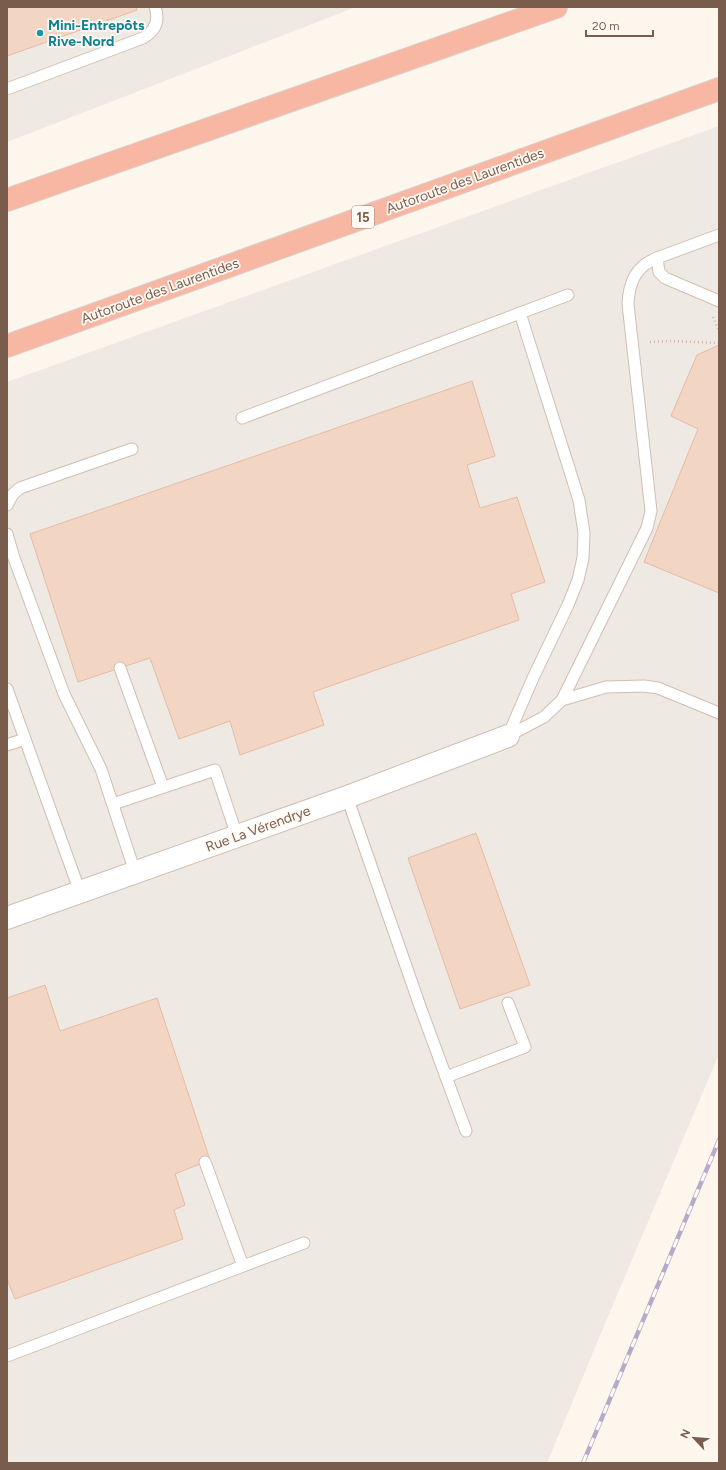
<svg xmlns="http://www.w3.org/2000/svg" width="726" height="1470" font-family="Figtree,sans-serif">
<rect width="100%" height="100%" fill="#fdf6ec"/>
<g fill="#efe9e4">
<path d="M7 7H356L7 142Z"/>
<path d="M719 126V1054L604 1326 547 1463H7V382Z"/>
</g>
<g fill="#f3d5c3" stroke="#e6bba3">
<path d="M7 7H136L137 10 7 56Z"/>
<path d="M719 345V593L644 562 698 429 671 416 697 355Z"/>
<path d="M472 381 495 456 467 465 480 508 517 497 545 582 511 594 519 620 313 692 324 725 240 755 230 721 179 739 150 658 78 682 30 534Z"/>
<path d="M476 833 530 985 460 1009 408 858Z"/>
<path d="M45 985 60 1031 157 998 210 1160 175 1174 185 1205 174 1210 183 1239 15 1299 7 1279V998Z"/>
</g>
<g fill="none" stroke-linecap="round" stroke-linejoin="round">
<g stroke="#d1beb0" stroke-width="13">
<g id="service">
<path d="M7 89 143 38C155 31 160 21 155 7"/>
<path d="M719 235 657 258 659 272 665 278 719 301"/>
<path d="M242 418 568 295"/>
<path d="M7 505 13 494 20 488 132 449"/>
<path d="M7 534 14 558 64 694 101 769 135 872"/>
<path d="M120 668 163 787"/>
<path d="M7 689 80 892"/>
<path d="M562 700 606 687 644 686 658 688 719 713"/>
<path d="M508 736 544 717 562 700 647 528 651 511 628 304C629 282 636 266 657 258"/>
<path d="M508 736 533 678 568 605 578 580 583 558 584 533 579 500 520 313"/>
<path d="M7 745 25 739"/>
<path d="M347 797 421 1009 466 1131"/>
<path d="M113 804 215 770 237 836"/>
<path d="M446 1077 525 1047 508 1003"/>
<path d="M243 1266 304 1243"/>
<path d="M7 1356 243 1266 205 1162"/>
</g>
</g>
<g stroke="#d1beb0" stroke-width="24">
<path id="minor" d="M7 918 347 797 508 736"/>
</g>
<g stroke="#dad1cd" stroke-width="24">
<g id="motorway">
<path d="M7 200 556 7"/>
<path d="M7 346 719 89"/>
</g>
</g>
<g stroke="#d9b8a5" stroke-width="2.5" stroke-dasharray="1 3" stroke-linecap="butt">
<path d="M713 317 719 331"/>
<path d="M650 342 670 341 719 343"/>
</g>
<use href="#service" stroke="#fff" stroke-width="11"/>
<use href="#minor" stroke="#fff" stroke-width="22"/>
<use href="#motorway" stroke="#f7b7a3" stroke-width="22"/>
<g stroke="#b9a8c9" stroke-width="4.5">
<path id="rail" d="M583 1463 719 1140"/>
</g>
<use href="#rail" stroke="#fffaf3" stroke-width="3" stroke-dasharray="9" stroke-linecap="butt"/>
</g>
<circle fill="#0f9aa8" stroke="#fffaf3" stroke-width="1.5" cx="40" cy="33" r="4"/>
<g text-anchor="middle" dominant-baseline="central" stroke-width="3.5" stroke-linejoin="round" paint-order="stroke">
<rect fill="#fffaf3" stroke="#a28b7f" stroke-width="1" x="352" y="206" width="22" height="22" rx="3"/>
<g font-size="13" font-weight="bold" fill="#7a5c4d">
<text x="363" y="217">15</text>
</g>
<g font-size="14" font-weight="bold" fill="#0d838f" stroke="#fffaf3" text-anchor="start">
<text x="48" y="25">Mini-Entrepôts<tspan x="48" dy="16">Rive-Nord</tspan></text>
</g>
<g font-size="14" fill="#7a5c4d" stroke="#fffaf3">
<text transform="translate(465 181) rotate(-20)">Autoroute des Laurentides</text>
<text transform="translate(160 291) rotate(-20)">Autoroute des Laurentides</text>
<text transform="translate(258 829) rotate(-20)">Rue La Vérendrye</text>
</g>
</g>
<rect width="726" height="1470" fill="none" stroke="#7a5c4d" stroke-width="16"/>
<g transform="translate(694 1438) rotate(296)" stroke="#fffaf3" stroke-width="3" paint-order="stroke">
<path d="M0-3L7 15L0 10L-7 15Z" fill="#7a5c4d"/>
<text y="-6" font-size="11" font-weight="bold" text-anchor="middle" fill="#7a5c4d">N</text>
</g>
<path d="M586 30v6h67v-6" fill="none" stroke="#7a5c4d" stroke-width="2"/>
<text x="592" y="30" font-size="12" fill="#7a5c4d" stroke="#fffaf3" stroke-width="3" paint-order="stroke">20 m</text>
</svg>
